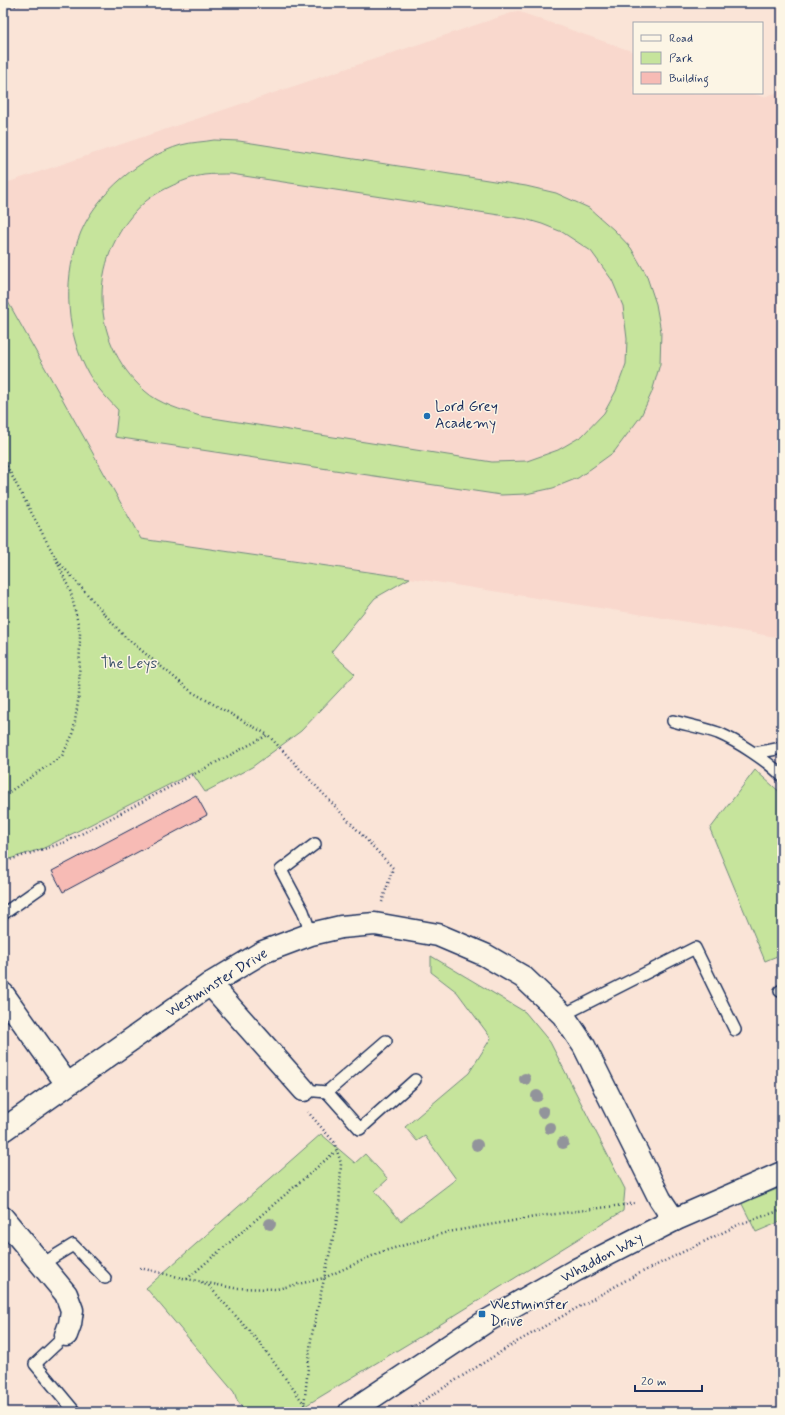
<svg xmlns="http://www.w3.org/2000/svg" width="785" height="1415" font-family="Mynerve,sans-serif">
<rect width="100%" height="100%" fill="#fae4d7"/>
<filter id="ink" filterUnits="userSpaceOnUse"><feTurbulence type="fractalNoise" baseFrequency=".025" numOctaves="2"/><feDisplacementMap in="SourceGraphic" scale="8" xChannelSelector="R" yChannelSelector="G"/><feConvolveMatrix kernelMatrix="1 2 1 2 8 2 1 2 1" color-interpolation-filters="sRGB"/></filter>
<g filter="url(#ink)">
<path fill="#f9d8cd" d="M517 11 634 52V93H752L763 97 782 91V638L663 618 410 578 141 539 3 293V184Z"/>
<g fill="#c6e49c" stroke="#708a7d" fill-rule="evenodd">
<path d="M214 140 239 141 526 186 556 193 589 208 614 230 631 248 646 274 656 304 661 332 660 364 652 392 641 416 614 452 578 478 553 488 526 494 501 495 115 437 118 410C106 397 93 384 85 367 65 326 63 275 81 232 98 192 141 157 181 145 192 142 204 142 214 140ZM231 174 525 219 542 224 562 232 591 251 612 280 623 306 627 339 626 364 616 391 604 413 582 436 558 450 527 461 492 462 200 416C182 410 159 404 145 391 87 339 88 252 146 201 158 191 188 177 204 175 213 174 222 174 231 174Z"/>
<path d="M3 293 141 539 410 578 375 598 331 652 355 674 301 731 252 767 205 792 192 773 44 848 3 861Z"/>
<path d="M755 770 782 794V954L765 961 710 829Z"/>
<path d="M431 956 525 1012 550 1042 625 1189 623 1211 436 1327 295 1412H245L237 1400 234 1392 146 1288 321 1134 355 1163 365 1154 388 1179 375 1191 401 1221 456 1179 425 1136 417 1141 405 1127 469 1073 491 1038 457 992 431 972Z"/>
<path d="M782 1187V1221L756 1232 738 1196 745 1192 755 1198Z"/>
</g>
<path fill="#f7bbb5" stroke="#1b2f5e" d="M196 795 207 815 63 892 52 871Z"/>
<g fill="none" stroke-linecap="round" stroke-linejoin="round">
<g stroke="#1b2f5e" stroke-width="14">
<g id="service">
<path d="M673 721C688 725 704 728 718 733 737 741 768 761 782 776"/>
<path d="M755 753 782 748"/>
<path d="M3 914 40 888"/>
<path d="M311 934 303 911 281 870 315 844"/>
<path d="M780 991 782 990"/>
<path d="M563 1015 695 948 735 1030"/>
<path d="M304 1090 327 1092 386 1041"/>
<path d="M327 1092 360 1129 415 1080"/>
<path d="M42 1264 73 1245 105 1278"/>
<path d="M66 1335 35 1364 75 1412"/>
</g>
</g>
<g stroke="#1b2f5e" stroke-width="25">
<g id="minor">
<path d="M210 984 304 1090"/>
<path d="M3 994 67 1084"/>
<path d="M3 1130 210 984 263 952 311 934 341 927 375 924 438 935 485 955 523 977 563 1015 584 1046 660 1199 674 1220"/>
<path d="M3 1218 66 1294 72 1310 70 1324 66 1335"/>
</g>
</g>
<g stroke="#1b2f5e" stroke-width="25">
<path id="tertiary" d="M350 1412 485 1322 576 1270 674 1220 782 1173"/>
</g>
<g stroke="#1b2f5e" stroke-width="2.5" stroke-dasharray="1 3" stroke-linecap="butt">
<path d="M3 9 25 3"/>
<path d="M3 459 56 559 71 593 80 632 79 695 73 734 62 756 9 792 3 794"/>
<path d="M58 561 124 636 192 692 268 735"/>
<path d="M3 862 66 842 268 735 393 868 382 902"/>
<path d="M140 1268 187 1279 234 1288 277 1289 324 1278 381 1252 448 1232 541 1216 637 1203"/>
<path d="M187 1279 336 1151"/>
<path d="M201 1283 209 1286 259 1342 310 1412"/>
<path d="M304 1406 311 1339 339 1210 341 1163 334 1142 308 1112"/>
<path d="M322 1412 328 1408"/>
<path d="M405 1412 515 1343 630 1278 740 1224 782 1210"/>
</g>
<use href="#service" stroke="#fcf5e5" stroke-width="11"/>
<use href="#minor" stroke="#fcf5e5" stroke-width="22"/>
<use href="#tertiary" stroke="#fcf5e5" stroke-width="22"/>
</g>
<g fill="#92949b">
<circle cx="525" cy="1079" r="6"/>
<circle cx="537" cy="1096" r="6"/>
<circle cx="543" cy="1112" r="6"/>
<circle cx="550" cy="1128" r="6"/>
<circle cx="563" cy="1143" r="6"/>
<circle cx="477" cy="1145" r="6"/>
<circle cx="270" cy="1224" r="6"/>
</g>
</g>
<g fill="#1f6fb2" stroke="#fcf5e5" stroke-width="1.5">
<circle cx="427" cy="416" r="4"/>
<rect x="478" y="1310" width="8" height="8" rx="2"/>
</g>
<g text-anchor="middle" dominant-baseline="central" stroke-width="3" stroke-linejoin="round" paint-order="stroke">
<g font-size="15" fill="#1b2f5e" stroke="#fcf5e5" text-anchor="start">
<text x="435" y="407">Lord Grey<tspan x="435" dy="17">Academy</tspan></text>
<text x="490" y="1305">Westminster<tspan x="490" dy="17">Drive</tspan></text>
</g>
<g font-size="15" fill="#3d536a" stroke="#fcf5e5">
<text x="129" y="664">The Leys</text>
</g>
<g font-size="15" fill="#1b2f5e" stroke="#fcf5e5">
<text transform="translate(217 983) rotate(-32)">Westminster Drive</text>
<text transform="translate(602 1258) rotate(-28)">Whaddon Way</text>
</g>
</g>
<rect width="785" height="1415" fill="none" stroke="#fcf5e5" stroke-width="16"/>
<rect x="8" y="8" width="769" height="1399" fill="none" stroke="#1b2f5e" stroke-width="1.5" filter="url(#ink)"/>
<rect x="633" y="22" width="130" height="72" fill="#fcf5e5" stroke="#a2a6af"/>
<rect x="641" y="35" width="20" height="6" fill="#fcf5e5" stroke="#a2a6af"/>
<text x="669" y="42" font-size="12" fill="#1b2f5e">Road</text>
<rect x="641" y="52" width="20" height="12" fill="#c6e49c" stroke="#a2a6af"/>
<text x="669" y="62" font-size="12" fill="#1b2f5e">Park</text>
<rect x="641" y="72" width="20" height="12" fill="#f7bbb5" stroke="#a2a6af"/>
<text x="669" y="82" font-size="12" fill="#1b2f5e">Building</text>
<path d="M635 1385v6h67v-6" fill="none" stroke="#1b2f5e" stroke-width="2"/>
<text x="641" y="1385" font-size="12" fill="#1b2f5e" stroke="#fcf5e5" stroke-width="3" paint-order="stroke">20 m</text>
</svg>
